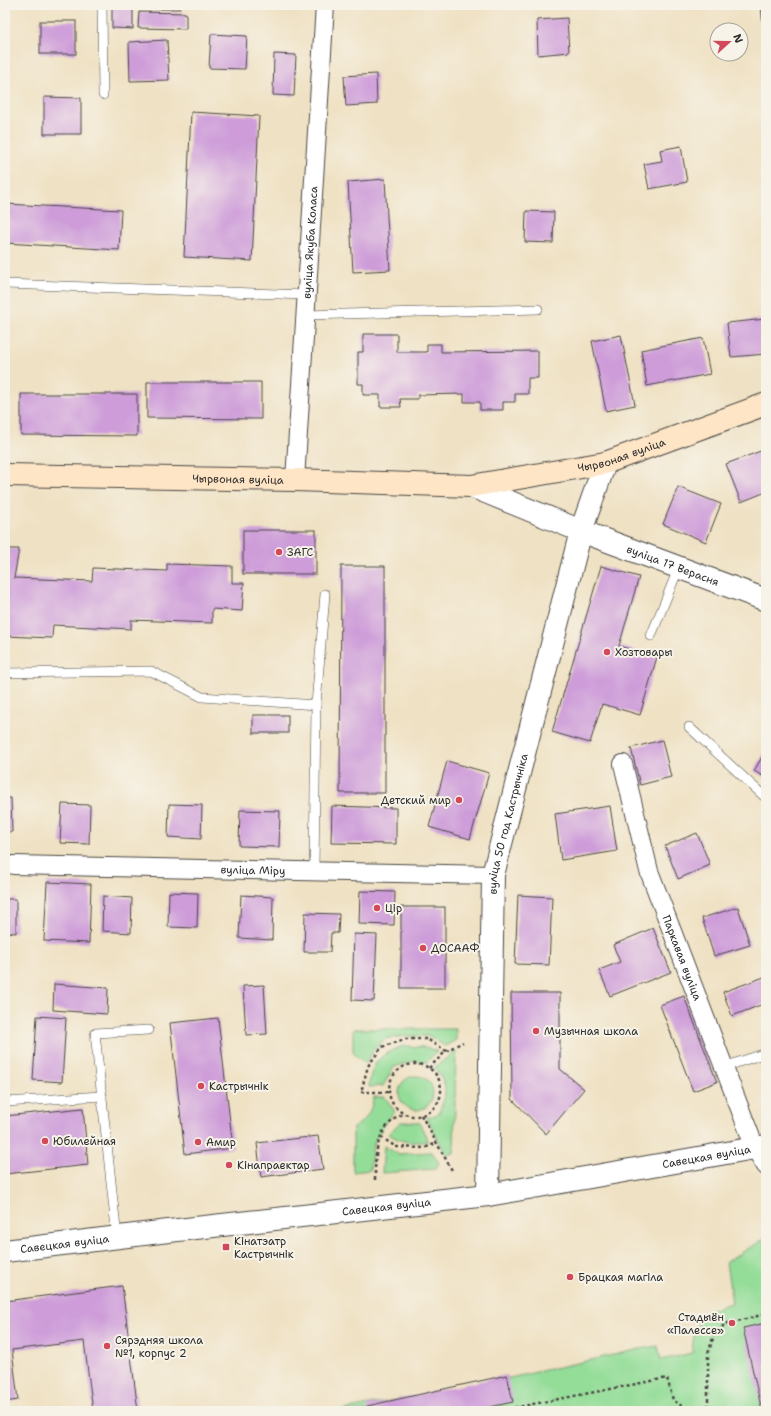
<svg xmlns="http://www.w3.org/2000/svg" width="771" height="1416" font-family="'Shantell Sans',sans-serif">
<rect width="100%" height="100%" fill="#f7f3e8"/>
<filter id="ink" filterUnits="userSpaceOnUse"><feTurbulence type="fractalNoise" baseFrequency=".025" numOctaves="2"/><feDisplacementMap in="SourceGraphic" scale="8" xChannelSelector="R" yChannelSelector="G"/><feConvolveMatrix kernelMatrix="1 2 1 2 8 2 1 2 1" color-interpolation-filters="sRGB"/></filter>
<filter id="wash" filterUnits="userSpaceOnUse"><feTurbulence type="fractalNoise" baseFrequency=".012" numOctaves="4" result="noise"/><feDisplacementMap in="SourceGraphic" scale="16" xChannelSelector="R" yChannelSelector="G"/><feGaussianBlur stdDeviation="0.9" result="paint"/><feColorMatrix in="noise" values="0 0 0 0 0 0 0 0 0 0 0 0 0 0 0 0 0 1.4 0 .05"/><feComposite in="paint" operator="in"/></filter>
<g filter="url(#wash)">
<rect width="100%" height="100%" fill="#efe1c3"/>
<g fill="#94dd99" stroke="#608462">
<path d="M353 1029H456V1040L445 1046 429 1036H407L385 1039 373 1050 366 1064 353 1053Z"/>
<path d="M404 1046 424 1047 437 1051 427 1062 414 1061 394 1067 383 1086 369 1087C371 1061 381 1054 404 1046Z"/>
<path d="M456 1051 454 1153 446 1155 427 1118 438 1114C447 1095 449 1084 434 1068Z"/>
<circle cx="416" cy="1093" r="17"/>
<path d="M374 1097H385L395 1112 386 1121 373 1145 370 1170 353 1172V1128C368 1119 370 1113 374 1097Z"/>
<path d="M401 1122H419L428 1141C411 1143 403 1143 388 1134Z"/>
<path d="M384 1146 398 1154 432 1152 439 1163 435 1169 382 1173Z"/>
<path d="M766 1238V1411H338L514 1377 640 1349 658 1346 661 1360 692 1353C694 1320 701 1311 732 1303L726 1262Z"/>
</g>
<g id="blocks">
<g fill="#cd9cd9">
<path d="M112 5H133V29L112 28Z"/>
<rect x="138" y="5" width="42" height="4"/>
<path d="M761 5H766V52H765Z"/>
<path d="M139 12 186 13V29L138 28Z"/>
<path d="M567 18 569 52 538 55 537 20Z"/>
<rect x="40" y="21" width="36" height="33"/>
<path d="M211 34 247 36 245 69 209 68Z"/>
<path d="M167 40 169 80 130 81 129 42Z"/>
<path d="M274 54 296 55 294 96 273 95Z"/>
<path d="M376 74 377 104 346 106 344 76Z"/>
<path d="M44 97 81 98V134H44Z"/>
<path d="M191 112 259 116 252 261 184 257Z"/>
<path d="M681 146 687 182 649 189 644 164 662 161 660 150Z"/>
<path d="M385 179 390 270 353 272 348 182Z"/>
<path d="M5 204 121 210 119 250 5 243Z"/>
<path d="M526 211 554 212 553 243 525 242Z"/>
<path d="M766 319V354L731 357 727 323Z"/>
<path d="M363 334H397V352H427V344H441V352L538 351V378H528V394H515V402H503V410H480V402H464V394L418 395V399H400L401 407H380V395H363V384H358V352H363Z"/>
<path d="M621 335 635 405 606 411 592 341Z"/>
<path d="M703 338 710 374 647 386 641 350Z"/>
<path d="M147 382H261V419L147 418Z"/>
<path d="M21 394H137V436L21 435Z"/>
<path d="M766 449V492L741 502 726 464Z"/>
<path d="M678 487 721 504 706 542 663 524Z"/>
<rect x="243" y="530" width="73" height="44"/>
<path d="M5 549H19L14 578 92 581 93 568 167 571V564L232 566V583H244L242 611 212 609V623L131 620V629L53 625 52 638 5 636Z"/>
<path d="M341 566H385V793H340Z"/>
<path d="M601 566 639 577 619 646 657 657 640 715 602 704 590 743 552 732Z"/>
<rect x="253" y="715" width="35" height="18"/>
<path d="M662 740 671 777 640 785 631 748Z"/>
<path d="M766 750V778L754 771Z"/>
<path d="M447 761 489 773 470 839 429 827Z"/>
<path d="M5 798H11L12 832H5Z"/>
<path d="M62 804 90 805 89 844 60 843Z"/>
<path d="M169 804 202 805 201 839 168 837Z"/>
<path d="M332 806 396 808V844L331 843Z"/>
<path d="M610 806 617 851 561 860 555 814Z"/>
<path d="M240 810 280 811 279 847 239 846Z"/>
<path d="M697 833 710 865 678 879 665 846Z"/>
<path d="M47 882 91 884 89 943 44 941Z"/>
<path d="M360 891 395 892 394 925 359 924Z"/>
<path d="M169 892 198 893 197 928 168 927Z"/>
<path d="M241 895 273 897 272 940 239 938Z"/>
<path d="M518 895 552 897 549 965 515 964Z"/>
<path d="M103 896 132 898 131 933 102 931Z"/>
<path d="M5 899H16V933L5 932Z"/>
<rect x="401" y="907" width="44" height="81"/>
<path d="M738 907 750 945 714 956 702 918Z"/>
<path d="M305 913 339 914 338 933H331L330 952H304Z"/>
<path d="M653 928 671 972 610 996 599 970 620 962 613 945Z"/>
<path d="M354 934 377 935 374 1001 352 1000Z"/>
<path d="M764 977 766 982V1003L732 1016 723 992Z"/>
<path d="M54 984 108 988 107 1014 53 1010Z"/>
<path d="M264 985 267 1034 246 1035 243 986Z"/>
<path d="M511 993H560V1069L584 1089 546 1134 512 1099Z"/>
<path d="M684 996 717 1082 693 1091 660 1005Z"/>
<path d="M37 1016 66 1018 62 1082 33 1080Z"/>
<path d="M218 1018 233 1148 185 1154 170 1023Z"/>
<path d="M83 1108 88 1165 5 1174V1116Z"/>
<path d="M318 1136 323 1169 261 1177 257 1143Z"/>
<path d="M122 1286 138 1411H93L84 1341 12 1350 18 1400 5 1402V1301Z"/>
<path d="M766 1323V1411H762L743 1328Z"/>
<path d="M507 1375 513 1402 472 1411H368L367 1406Z"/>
</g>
</g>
</g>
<g filter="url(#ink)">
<use href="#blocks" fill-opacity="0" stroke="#484642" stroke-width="1"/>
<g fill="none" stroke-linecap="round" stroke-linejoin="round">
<g stroke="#484642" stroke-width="10">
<g id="service">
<path d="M102 5 103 95"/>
<path d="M5 284 307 295"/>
<path d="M306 315 538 309"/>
<path d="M651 636 679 567"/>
<path d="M5 673 151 671 202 697 316 705 314 871"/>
<path d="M316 705 325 594"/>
<path d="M689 727 766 798"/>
<path d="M724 1067 766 1053"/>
<path d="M5 1102 102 1096"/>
<path d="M117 1238 95 1033 149 1030"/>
</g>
</g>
<g stroke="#484642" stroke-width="20">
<g id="minor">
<path id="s1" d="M295 480 325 5"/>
<path id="s2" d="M623 764 649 871 755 1148 766 1166"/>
<path id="s3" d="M13 865 493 875"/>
</g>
</g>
<g stroke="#484642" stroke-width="24">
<g id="tertiary">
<path id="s4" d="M471 486 581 531 766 600"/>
<path id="s5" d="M488 1195 493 875 581 531 605 463"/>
<path id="s6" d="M5 1251 160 1232 488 1195 766 1146"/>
</g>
</g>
<g stroke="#484642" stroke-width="24">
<g id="secondary">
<path id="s7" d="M5 475 295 480 471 486 605 463 766 404"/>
</g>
</g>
<g stroke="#484642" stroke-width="2.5" stroke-dasharray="3 3" stroke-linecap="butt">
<circle cx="415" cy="1090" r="26"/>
<path d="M429 1068 446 1051 463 1042"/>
<path d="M388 1092H361L368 1066 382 1047 405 1039H427L446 1051"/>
<path d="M421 1115 453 1172"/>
<path d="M381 1137 396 1147 424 1148 437 1143"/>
<path d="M375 1180C375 1160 375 1138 390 1123 394 1119 399 1116 404 1114"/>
<path d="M5 1208 8 1211"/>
<path d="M708 1407V1354L714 1335 725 1324 766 1314"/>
<path d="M497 1411 667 1378 673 1400 689 1411"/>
<path d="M706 1411 708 1407 712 1411"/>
</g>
<use href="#service" stroke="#fff" stroke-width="9"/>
<use href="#minor" stroke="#fff" stroke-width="18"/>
<use href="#tertiary" stroke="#fff" stroke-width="22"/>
<use href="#secondary" stroke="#fee5c5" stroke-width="22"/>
</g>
</g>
<g fill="#d1495b" stroke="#f7f3e8" stroke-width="1.5">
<circle cx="279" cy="552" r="4"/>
<circle cx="607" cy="652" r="4"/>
<circle cx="459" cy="800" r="4"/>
<circle cx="377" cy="908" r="4"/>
<circle cx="423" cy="948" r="4"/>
<circle cx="536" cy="1031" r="4"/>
<circle cx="201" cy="1086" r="4"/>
<circle cx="45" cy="1141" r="4"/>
<circle cx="198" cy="1142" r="4"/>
<circle cx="229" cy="1165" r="4"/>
<rect x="222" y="1243" width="8" height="8" rx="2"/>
<circle cx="570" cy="1277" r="4"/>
<circle cx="732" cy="1323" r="4"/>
<circle cx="107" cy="1346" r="4"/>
</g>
<g text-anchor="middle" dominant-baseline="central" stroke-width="4" stroke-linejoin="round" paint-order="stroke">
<g font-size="11" fill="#2b2b2b" stroke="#f7f3e8">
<text stroke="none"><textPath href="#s1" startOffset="238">вуліца Якуба Коласа</textPath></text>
<text stroke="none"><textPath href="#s7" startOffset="620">Чырвоная вуліца</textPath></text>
<text stroke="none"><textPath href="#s7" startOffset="233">Чырвоная вуліца</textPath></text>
<text stroke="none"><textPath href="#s4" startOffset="217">вуліца 17 Верасня</textPath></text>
<text stroke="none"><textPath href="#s5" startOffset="373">вуліца 50 год Кастрычніка</textPath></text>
<text stroke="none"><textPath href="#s3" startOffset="240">вуліца Міру</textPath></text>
<text stroke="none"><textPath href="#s2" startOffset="203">Паркавая вуліца</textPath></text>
<text stroke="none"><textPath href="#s6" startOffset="708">Савецкая вуліца</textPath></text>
<text stroke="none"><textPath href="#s6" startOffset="384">Савецкая вуліца</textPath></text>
<text stroke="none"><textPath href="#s6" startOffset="60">Савецкая вуліца</textPath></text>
</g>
<g font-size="11" fill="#2b2b2b" stroke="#f7f3e8" text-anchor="start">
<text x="287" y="552">ЗАГС</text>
<text x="615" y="652">Хозтовары</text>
<text x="451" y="800" text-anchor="end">Детский мир</text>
<text x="385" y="908">Цір</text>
<text x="431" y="948">ДОСААФ</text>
<text x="544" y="1031">Музычная школа</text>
<text x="209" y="1086">Кастрычнік</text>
<text x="53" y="1141">Юбилейная</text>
<text x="206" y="1142">Амир</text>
<text x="237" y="1165">Кінапраектар</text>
<text x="234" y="1241">Кінатэатр<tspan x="234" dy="13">Кастрычнік</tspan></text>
<text x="578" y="1277">Брацкая магіла</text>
<text x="724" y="1317" text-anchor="end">Стадыён<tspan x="724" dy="13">«Палессе»</tspan></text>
<text x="115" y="1340">Сярэдняя школа<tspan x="115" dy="13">№1, корпус 2</tspan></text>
</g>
</g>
<rect width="771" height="1416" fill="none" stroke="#f7f3e8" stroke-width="20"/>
<g transform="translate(729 42) rotate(69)"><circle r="19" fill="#f7f3e8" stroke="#a5a39c"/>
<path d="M0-3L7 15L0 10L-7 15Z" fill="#d1495b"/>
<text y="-6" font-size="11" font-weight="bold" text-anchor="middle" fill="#2b2b2b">N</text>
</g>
</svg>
